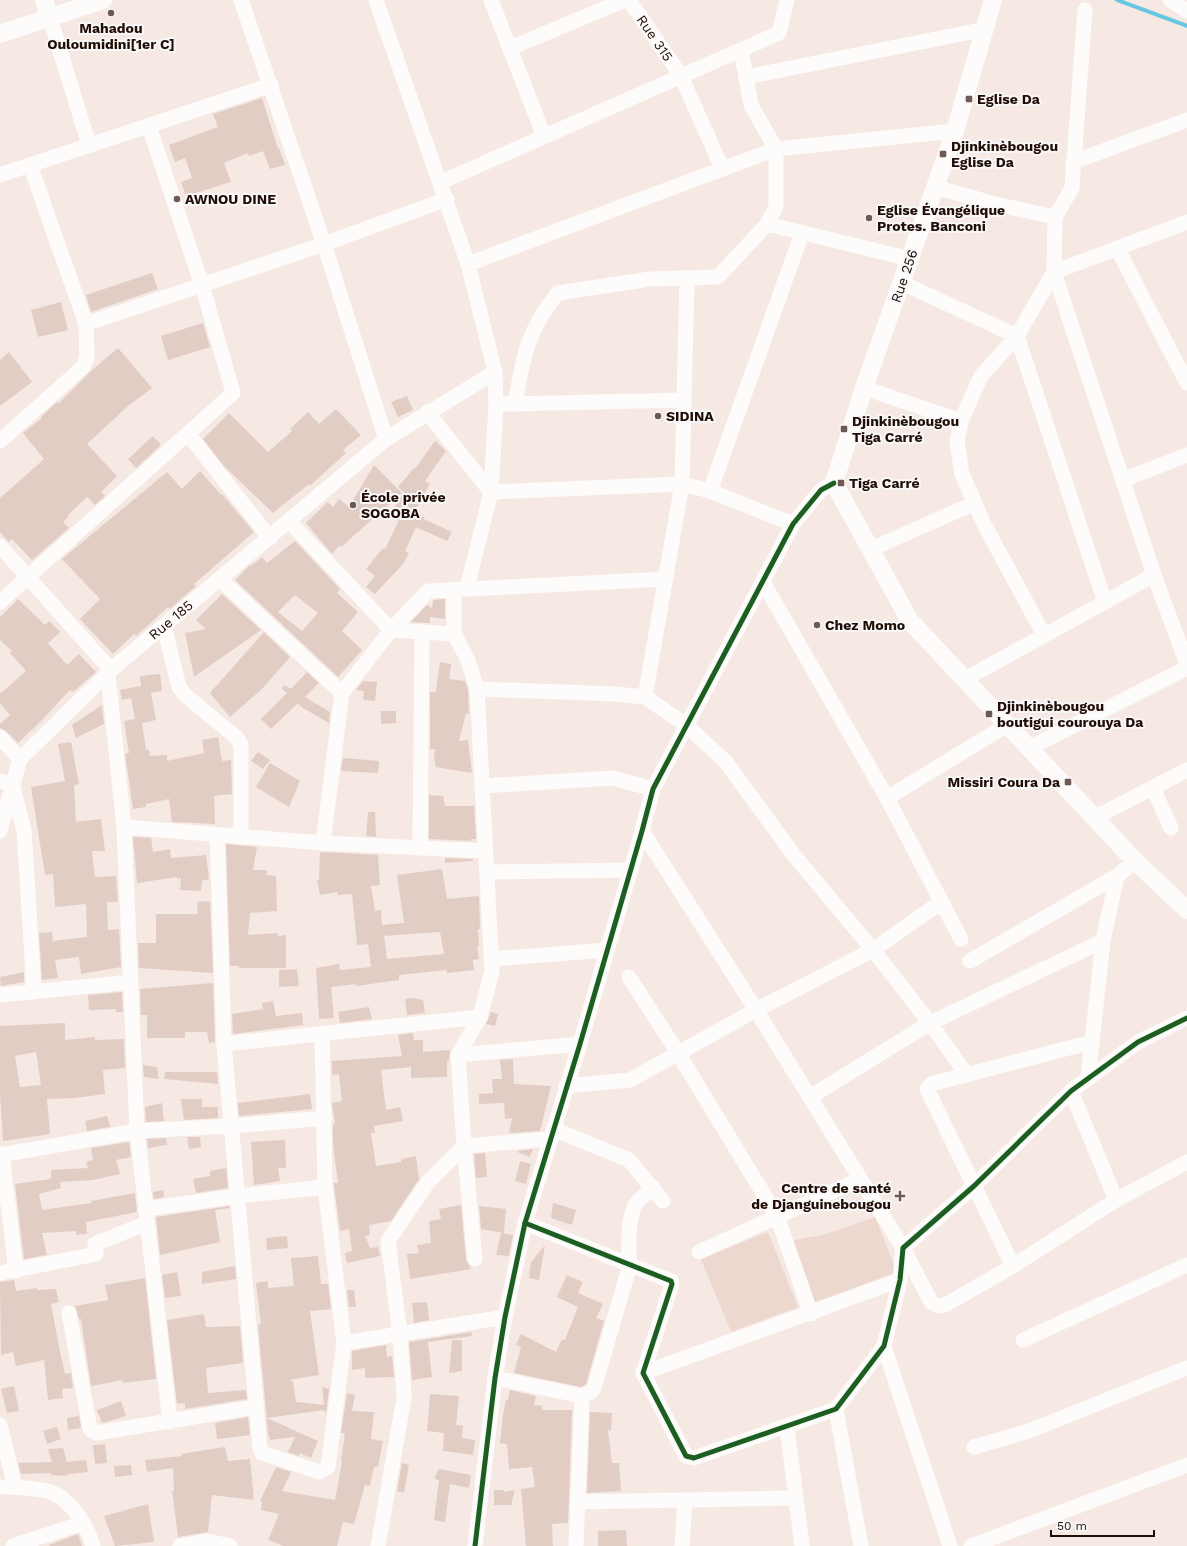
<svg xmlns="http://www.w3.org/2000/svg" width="1187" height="1546" font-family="'Work Sans',sans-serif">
<rect width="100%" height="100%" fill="#f6e8e3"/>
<g fill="#edd8d0">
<path d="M875 1217 897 1272 815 1302 793 1240 823 1235Z"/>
<path d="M768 1232 798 1307 731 1332 701 1259Z"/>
</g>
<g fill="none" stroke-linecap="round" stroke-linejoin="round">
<path stroke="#65c7e2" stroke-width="4" d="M1117 0 1187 26"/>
</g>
<g fill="#e2cdc5" fill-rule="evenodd">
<path d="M262 98 278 149 279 148 285 165 270 169 263 151 249 156 248 153 224 163 231 182 186 196 181 182 192 178 185 158 175 162 169 145 218 127 213 114Z"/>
<path d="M152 273 158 289 91 312 86 295Z"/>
<path d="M61 302 68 330 38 337 31 310Z"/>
<path d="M203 323 210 347 168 360 161 336Z"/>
<path d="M118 348 152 388 128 406 87 444 117 476 101 492 105 496 95 505 87 497 68 515 69 516 63 522 69 528 32 560 12 539 9 542 0 532V498L44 459 23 433 42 418 41 417 57 402 58 404 92 370Z"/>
<path d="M9 352 32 382 0 406V360Z"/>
<path d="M407 396 413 410 398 417 391 402Z"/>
<path d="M336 409 361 435 343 450 346 453 310 486 309 484 273 513 224 466 203 439 229 413 268 452 292 431 290 429 308 412 319 424Z"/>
<path d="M153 436 161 445 136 468 128 459Z"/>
<path d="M435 441 446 451 425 481 430 484 413 514 424 517V519L452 532 447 541 416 527 405 551 409 553 403 564 375 594 366 587 375 576 366 569 383 548 385 549 399 520 389 516 404 492 398 487 414 468 415 469Z"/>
<path d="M374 465 402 493 341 547 340 545 332 554 306 523 328 502 333 507 339 499 349 507Z"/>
<path d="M200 471 221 495 222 494 254 532 194 584 196 586 181 599 170 609 168 607 136 636 134 634 113 654 80 619 100 599 62 559 167 472 182 489Z"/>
<path d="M295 541 340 589 337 593 358 612 342 631 362 650 338 677 235 580 250 565 251 566 262 557 267 563ZM295 595 318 613 302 631 278 612Z"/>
<path d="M222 594 261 630 194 677 185 633 206 629 196 620Z"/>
<path d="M18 599 45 625 49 621 60 632 48 643 67 665 79 654 96 672 73 692 70 690 40 722 18 743 6 731 0 728V724L10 715 0 703V694L26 671 10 653 12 651 0 640V617Z"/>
<path d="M445 599V619L430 617V623L411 622 427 605 432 608 433 600Z"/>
<path d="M264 632 290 657 263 688 230 717 210 693Z"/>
<path d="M440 662 451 664 449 679 465 681 468 690 469 714 466 713 459 741 468 740 472 773 436 767 434 757 435 749H430V692H436Z"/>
<path d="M307 672 319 683 305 697 330 712 329 723 303 708 298 703 271 729 261 719 287 693 282 689 284 685 291 689Z"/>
<path d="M160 674 162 691 151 693 156 720 142 723 146 750H149L150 756 167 755V761L204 753 202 740 218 737 222 761 231 760 232 794 214 796 215 824 172 822 169 799 146 804V807L133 809 125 754 129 753 124 721 135 719 131 698 122 700 120 690 141 686 140 676Z"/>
<path d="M363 681 377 682 375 701 363 700 364 691 356 690Z"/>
<path d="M102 705 104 724 76 738 72 725Z"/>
<path d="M381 711H396V723L381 724Z"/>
<path d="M71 742 79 784 74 785 76 822 101 819 105 851H92L95 877 116 876 118 902H107L108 930 119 929 121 967 81 974 79 957 55 960 58 978 42 980 39 933 52 932 53 941 87 937 86 904 55 907 53 874 45 875 31 787 65 781 58 744Z"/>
<path d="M258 752 270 760 263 769 251 761Z"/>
<path d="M343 758 379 761 378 773 341 771Z"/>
<path d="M270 763 300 781 289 807 256 787Z"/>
<path d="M429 795 443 796 445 806H474L476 839H471V841L429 839Z"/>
<path d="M368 812H375L376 837 366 836Z"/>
<path d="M133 837 151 838 153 852 170 849 171 858 206 855 209 879 202 881 201 891 180 890 181 878 177 879V877L137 883Z"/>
<path d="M226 844 257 847 253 870H267V875L276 876 277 911 250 913 248 935 278 933V936L286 935V968H239V966H230Z"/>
<path d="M320 852 378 855 380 885 371 886 375 911 381 910 382 925 404 923 397 875 442 869 447 899 479 896 480 929H478L479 946H477L479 959 473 960 474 970 447 973 446 970 399 975V980L356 986 355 984 331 987 334 1018 319 1019 316 968 339 964 340 970 371 967 368 944 357 945 352 894 338 895 337 892 320 895 317 880H319ZM440 932 444 954 387 959 384 936Z"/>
<path d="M445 858 473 859V861L445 863Z"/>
<path d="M210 901 213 973 139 968 138 943H156V914H198L197 902Z"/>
<path d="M297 969 299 986 279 987V970Z"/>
<path d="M24 972V982L1 986 0 977Z"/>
<path d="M213 983 215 1042 209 1043 207 1032H185V1038H147V1015H141L140 989Z"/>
<path d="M122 992 123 1012H116V1009L89 1010 88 995Z"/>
<path d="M414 998 423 1000 425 1013 407 1015 405 999Z"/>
<path d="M273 1001 276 1016 302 1013 303 1025 233 1034 232 1014 263 1009 262 1003Z"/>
<path d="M369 1007 372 1019 340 1023 338 1012Z"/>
<path d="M491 1012 498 1014 495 1026 486 1024Z"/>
<path d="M65 1023V1040L95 1037V1040L124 1039 125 1068 103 1070 105 1094 75 1098 47 1099 50 1134 3 1141 0 1094V1026ZM36 1052 41 1085 20 1087 15 1056Z"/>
<path d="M413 1033 414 1040H423V1052L450 1050 449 1061H447V1077L411 1078V1067L381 1070 386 1110 400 1107 403 1121 374 1126 375 1133H371L376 1166 401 1162V1159L416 1156 419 1179 391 1221 369 1225 370 1235 365 1236 370 1248 378 1247 380 1256 347 1263 345 1253 352 1251 349 1229 340 1231 334 1186V1183H338L333 1144V1125L335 1124 332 1103 342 1101 339 1074 332 1075V1061L402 1056 398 1035Z"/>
<path d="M513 1059 514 1084 551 1086 540 1131 509 1133 512 1118 505 1119 504 1103 479 1104V1094L493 1093 492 1079H502L500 1060Z"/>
<path d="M143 1065 157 1067 159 1079 144 1077Z"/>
<path d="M165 1072H217L218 1084 164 1079Z"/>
<path d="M310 1094 312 1109 239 1116 238 1103Z"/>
<path d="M181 1099H202V1107H218V1118L184 1120Z"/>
<path d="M162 1103 164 1121 146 1122 145 1107Z"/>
<path d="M107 1116 110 1127 87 1131 85 1121Z"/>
<path d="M187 1137H200L201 1147 189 1149Z"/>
<path d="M166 1138 167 1145 148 1148 147 1139Z"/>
<path d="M285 1140 286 1168H278L280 1181 254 1185 251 1142Z"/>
<path d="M129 1142 131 1157 116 1160 120 1174 93 1180 60 1182 61 1188 39 1194 42 1210 91 1203V1201L135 1193 137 1212 86 1222 87 1234 76 1235V1231L42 1233 47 1255 24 1259 15 1184 51 1179V1170L88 1168 86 1162 93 1160 91 1148Z"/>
<path d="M533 1149 530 1157 517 1152 518 1151Z"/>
<path d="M485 1153 487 1177 476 1178 474 1154Z"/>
<path d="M520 1161 531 1164 526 1184 515 1181Z"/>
<path d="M226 1168 228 1188 196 1193 193 1179 210 1176V1171Z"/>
<path d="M163 1190 164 1197 154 1199 153 1192Z"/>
<path d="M553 1203 576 1210 572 1225 551 1218Z"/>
<path d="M461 1205 466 1260 471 1269 410 1279 407 1254 419 1253 417 1245 431 1243 429 1221 441 1219 439 1209Z"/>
<path d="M229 1206 230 1208 215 1210 220 1242 160 1255 156 1217Z"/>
<path d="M479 1206 506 1209 504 1233 481 1229Z"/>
<path d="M501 1233 513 1235 509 1256 496 1255Z"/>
<path d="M287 1236 288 1248 267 1250 266 1238Z"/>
<path d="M545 1245 539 1280 529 1278 531 1262Z"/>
<path d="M318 1256 321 1284H328L331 1309 310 1311 319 1375 289 1380 293 1381 296 1402 324 1405 322 1387 329 1389 326 1414 324 1410 267 1418 318 1441 311 1458 300 1453 299 1456 288 1452 295 1437 270 1440 268 1433 258 1325 261 1324 256 1283 268 1281V1288L294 1286 291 1258Z"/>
<path d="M235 1266 236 1279 202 1284V1272Z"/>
<path d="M177 1272 181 1296 165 1298 162 1275Z"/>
<path d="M567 1275 583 1282 578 1293 603 1304 596 1318 604 1321 586 1384 581 1387 514 1373 521 1347 516 1345 521 1334 556 1352 562 1339 565 1340 578 1307 557 1297Z"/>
<path d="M145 1278 156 1379 123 1383V1380L91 1386 81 1319H79L75 1306 108 1300 105 1285Z"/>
<path d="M14 1280 16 1291 37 1288V1290L56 1289 59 1302 51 1304 59 1347 65 1374 71 1373 73 1388 62 1389 63 1398 48 1400 44 1360 16 1366 13 1352 1 1355 0 1282Z"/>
<path d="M347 1290H354L356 1307H349Z"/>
<path d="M427 1302 429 1320 414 1323 412 1303Z"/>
<path d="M204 1314 206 1327 240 1326 243 1363 206 1368 208 1393 246 1390 247 1399 185 1409V1403L177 1404 167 1320Z"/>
<path d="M471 1332 472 1336 428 1342 432 1377 412 1380 409 1342Z"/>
<path d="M452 1340H462V1371L449 1373Z"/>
<path d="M386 1345 387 1357 392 1356 394 1377 365 1378V1368L352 1370V1351Z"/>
<path d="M14 1386 19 1411 7 1413 1 1389Z"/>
<path d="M510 1390 536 1396 534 1405 543 1406 542 1410H572L568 1523 552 1524 553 1546H526L521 1489 535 1487 532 1467 509 1469 507 1444 500 1443 503 1415 506 1400H508Z"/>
<path d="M347 1393 355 1395 352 1411 374 1412 371 1439 383 1441 378 1467H374L370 1486 365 1485 354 1524 343 1522 337 1546H284L268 1540 279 1514 261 1510 262 1501H260L276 1467 291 1472 282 1491 335 1500 342 1462 341 1461 345 1433H341Z"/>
<path d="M430 1394 459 1396 456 1425 463 1426 462 1438 475 1440 473 1455 443 1451 444 1433 427 1431Z"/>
<path d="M121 1401 126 1416 102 1423 97 1410Z"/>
<path d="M590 1412 612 1413 611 1430H608L612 1463H619L621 1491 587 1493Z"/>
<path d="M79 1416 81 1428 68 1430 67 1418Z"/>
<path d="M248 1417 250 1435 217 1439 215 1423Z"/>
<path d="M57 1427 61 1439 47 1444 43 1431Z"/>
<path d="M105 1444 107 1463 95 1464 93 1445Z"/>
<path d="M225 1447 228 1461 250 1459 254 1500 212 1495 208 1532 178 1537 173 1498 172 1491H174L173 1468 147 1472 145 1460 182 1456 181 1454Z"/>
<path d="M63 1448 67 1462 86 1460 88 1472 68 1474 67 1476 51 1475V1473L21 1474 18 1463 52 1462 48 1449Z"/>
<path d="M402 1463 409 1465 404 1493 397 1491Z"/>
<path d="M131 1465 132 1475 115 1477 114 1466Z"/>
<path d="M439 1469 471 1475 469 1488 450 1484 445 1522 434 1520 439 1480 434 1479Z"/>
<path d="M494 1490H504V1492L515 1490 511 1505H494Z"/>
<path d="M148 1504 154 1542 115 1546 104 1516Z"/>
<path d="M626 1530 627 1546H598V1531Z"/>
<path d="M78 1534 82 1546H50L49 1545Z"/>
</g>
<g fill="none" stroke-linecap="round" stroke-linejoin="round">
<g stroke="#fefcfb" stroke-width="15">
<path d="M241 0 324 244 386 439"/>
<path d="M376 0 468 264 495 372 496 404 491 492 467 588"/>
<path d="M491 0 544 136"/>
<path id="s1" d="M629 0 681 76 722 168"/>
<path d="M1170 0 1187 11"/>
<path d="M50 18 89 145"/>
<path d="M510 48 625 0"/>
<path d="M746 77 986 29"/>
<path d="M1073 162 1187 120"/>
<path d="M0 175 271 85"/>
<path d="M441 182 779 33 787 0"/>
<path d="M935 187 995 204 1055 217"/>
<path d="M1187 222 1054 272 1154 575 1187 664"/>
<path d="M767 224 910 259"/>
<path d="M1117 248 1187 383"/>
<path d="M468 264 776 149 955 131"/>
<path d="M902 283 1017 336 1105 602"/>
<path d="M86 324 324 244 447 199"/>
<path d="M864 388 961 421"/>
<path d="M505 404 684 400"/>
<path d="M515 404C523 358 527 330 558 293L650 279 718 277 767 224 776 207V149L751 105 741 50"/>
<path d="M427 412 491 492"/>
<path d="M188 434 270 538"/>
<path d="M0 441 83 367 87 357 86 324 30 165"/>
<path d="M1123 480 1187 455"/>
<path d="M710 491 802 233"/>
<path d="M491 492 682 484 710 491 793 524"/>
<path d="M289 521 391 630 454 634"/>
<path d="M0 546 111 670"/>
<path d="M871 549 975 503"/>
<path d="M220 579 342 693"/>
<path d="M763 582 887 798 961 939"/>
<path d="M0 602 233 393 202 285 149 126"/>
<path d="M164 626 179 687 185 695 237 738 241 745V837"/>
<path d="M1044 635 984 524 962 474 957 442 961 421 981 376 1017 336 1054 272 1055 217 1072 188 1085 10"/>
<path d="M108 674 124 827 137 1131 170 1422"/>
<path d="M965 679 1154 575"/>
<path d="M477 689 616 694 645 697 686 725 726 762 793 854 873 950 930 1023 967 1075"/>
<path d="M645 697 682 484 687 278"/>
<path d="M0 737 20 759"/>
<path d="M1029 748 1187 668"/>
<path d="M0 781 12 784 24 830 34 992"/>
<path d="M482 786 613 778 653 789"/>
<path d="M1153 788 1171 828"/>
<path d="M887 798 1007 725"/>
<path d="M1094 818 1187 770"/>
<path d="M124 827 323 843 485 851"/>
<path id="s2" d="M0 831 20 759 111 670 386 439 495 372"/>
<path d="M642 831 756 1010 903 1248 931 1302 938 1306 945 1305 1013 1266 1116 1200 1187 1162"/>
<path d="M217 835 224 1044 260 1449 262 1453 319 1472 328 1467 344 1343"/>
<path d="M323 843 342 693 391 630 428 591 666 579"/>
<path d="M420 848 422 632"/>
<path d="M487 872 631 870"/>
<path d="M492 959 607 950"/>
<path d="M970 961 1117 876"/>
<path d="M629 977 678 1053 777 1216 811 1314"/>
<path d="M0 995 131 982"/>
<path d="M322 1034 325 1187 344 1343 505 1317"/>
<path d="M224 1044 480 1017"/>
<path d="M458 1055 580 1044"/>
<path d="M1088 1078 1103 941 1117 876 1135 861"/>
<path d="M566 1086 630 1080 756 1010 873 950 941 902"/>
<path d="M1071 1091 1116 1200"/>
<path d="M810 1097 930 1023 1103 941"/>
<path d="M553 1129 629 1160 663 1201"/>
<path d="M2 1154 16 1271"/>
<path d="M0 1155 137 1131 232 1126 325 1118"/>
<path d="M145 1209 238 1196 325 1187"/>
<path d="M525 1223 671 1281 672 1284 643 1373 686 1456 694 1458 836 1409 884 1346 900 1280 903 1248 974 1186 1071 1091 1138 1042 1187 1018"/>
<path d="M699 1252 860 1179"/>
<path d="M475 1259 464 1146 550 1139"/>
<path d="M1013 1266 927 1089 931 1084 1092 1042"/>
<path d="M0 1273 96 1254 95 1244 147 1223"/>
<path d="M69 1313 90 1429 96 1433 256 1407"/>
<path d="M1023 1340 1187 1265"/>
<path d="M884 1346 950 1546"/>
<path d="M643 1373 900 1280"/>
<path d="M495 1378 582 1396 591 1392 594 1388 630 1265C628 1246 627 1223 635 1205 639 1199 648 1192 653 1187"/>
<path d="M836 1409 861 1546"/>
<path d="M0 1425 15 1487"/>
<path d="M787 1427 802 1546"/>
<path d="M974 1447 1029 1431 1187 1368"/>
<path d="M0 1487C12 1487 46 1488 55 1494 74 1504 87 1526 93 1546"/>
<path d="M578 1502 795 1498"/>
<path d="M13 1546 83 1523"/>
<path d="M180 1546 208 1541 230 1546"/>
<path d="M378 1546 404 1398 400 1334 388 1241 428 1182 464 1146 458 1055 480 1017 492 971 477 689 467 658 454 634V589"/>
<path d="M475 1546 495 1378 505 1317 525 1223 580 1044 642 831 653 789 793 524 821 490 834 483"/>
<path d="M576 1546 582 1396"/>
<path d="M682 1546 685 1500"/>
<path d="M971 1546 1187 1465"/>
</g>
<g stroke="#fefcfb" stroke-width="18">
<path d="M44 0 50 18"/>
<path d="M993 0 955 131 864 388 834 483 910 621 1135 861 1187 910"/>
<path d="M0 34 103 0"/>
</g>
<g stroke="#f8f8f8" stroke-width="8">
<g id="cycleway">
<path d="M525 1223 671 1281 672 1284 643 1373 686 1456 694 1458 836 1409 884 1346 900 1280 903 1248 974 1186 1071 1091 1138 1042 1187 1018"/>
<path d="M475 1546 495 1378 505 1317 525 1223 580 1044 642 831 653 789 793 524 821 490 834 483"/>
</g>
</g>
<use href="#cycleway" stroke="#1b5e20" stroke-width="5"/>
</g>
<g fill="#6c5a53" stroke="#f8f8f8" stroke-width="1.5">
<circle cx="111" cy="13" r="4"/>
<rect x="965" y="95" width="8" height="8" rx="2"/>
<rect x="939" y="150" width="8" height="8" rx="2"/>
<circle cx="177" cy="199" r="4"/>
<circle cx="869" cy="218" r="4"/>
<circle cx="658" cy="416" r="4"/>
<rect x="840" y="425" width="8" height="8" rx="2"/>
<rect x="837" y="479" width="8" height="8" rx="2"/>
<circle cx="353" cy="505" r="4"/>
<circle cx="817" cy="625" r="4"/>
<rect x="985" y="710" width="8" height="8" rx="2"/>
<rect x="1064" y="778" width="8" height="8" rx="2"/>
<path d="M898 1190h4v4h4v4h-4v4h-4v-4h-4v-4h4z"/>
</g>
<g text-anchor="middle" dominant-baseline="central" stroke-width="4" stroke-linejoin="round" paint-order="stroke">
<g font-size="14" font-weight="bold" fill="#210d05" stroke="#f8f8f8" text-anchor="start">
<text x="111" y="28" text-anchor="middle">Mahadou<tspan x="111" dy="16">Ouloumidini[1er C]</tspan></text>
<text x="977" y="99">Eglise Da</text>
<text x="951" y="146">Djinkinèbougou<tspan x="951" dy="16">Eglise Da</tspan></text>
<text x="185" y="199">AWNOU DINE</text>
<text x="877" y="210">Eglise Évangélique<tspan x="877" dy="16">Protes. Banconi</tspan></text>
<text x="666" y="416">SIDINA</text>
<text x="852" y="421">Djinkinèbougou<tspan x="852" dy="16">Tiga Carré</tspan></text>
<text x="849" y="483">Tiga Carré</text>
<text x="361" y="497">École privée<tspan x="361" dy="16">SOGOBA</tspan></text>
<text x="825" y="625">Chez Momo</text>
<text x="997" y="706">Djinkinèbougou<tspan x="997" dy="16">boutigui courouya Da</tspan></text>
<text x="1060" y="782" text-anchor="end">Missiri Coura Da</text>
<text x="891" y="1188" text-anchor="end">Centre de santé<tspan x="891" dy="16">de Djanguinebougou</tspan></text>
</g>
<g font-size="14" fill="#210d05" stroke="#f8f8f8">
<text stroke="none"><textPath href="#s1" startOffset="46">Rue 315</textPath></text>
<text transform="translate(904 276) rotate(-71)">Rue 256</text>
<text stroke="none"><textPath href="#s2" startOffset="280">Rue 185</textPath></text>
</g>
</g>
<path d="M1051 1530v6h103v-6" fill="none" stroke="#210d05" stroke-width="2"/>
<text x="1057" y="1530" font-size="12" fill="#210d05" stroke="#f8f8f8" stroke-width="3" paint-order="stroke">50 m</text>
</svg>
